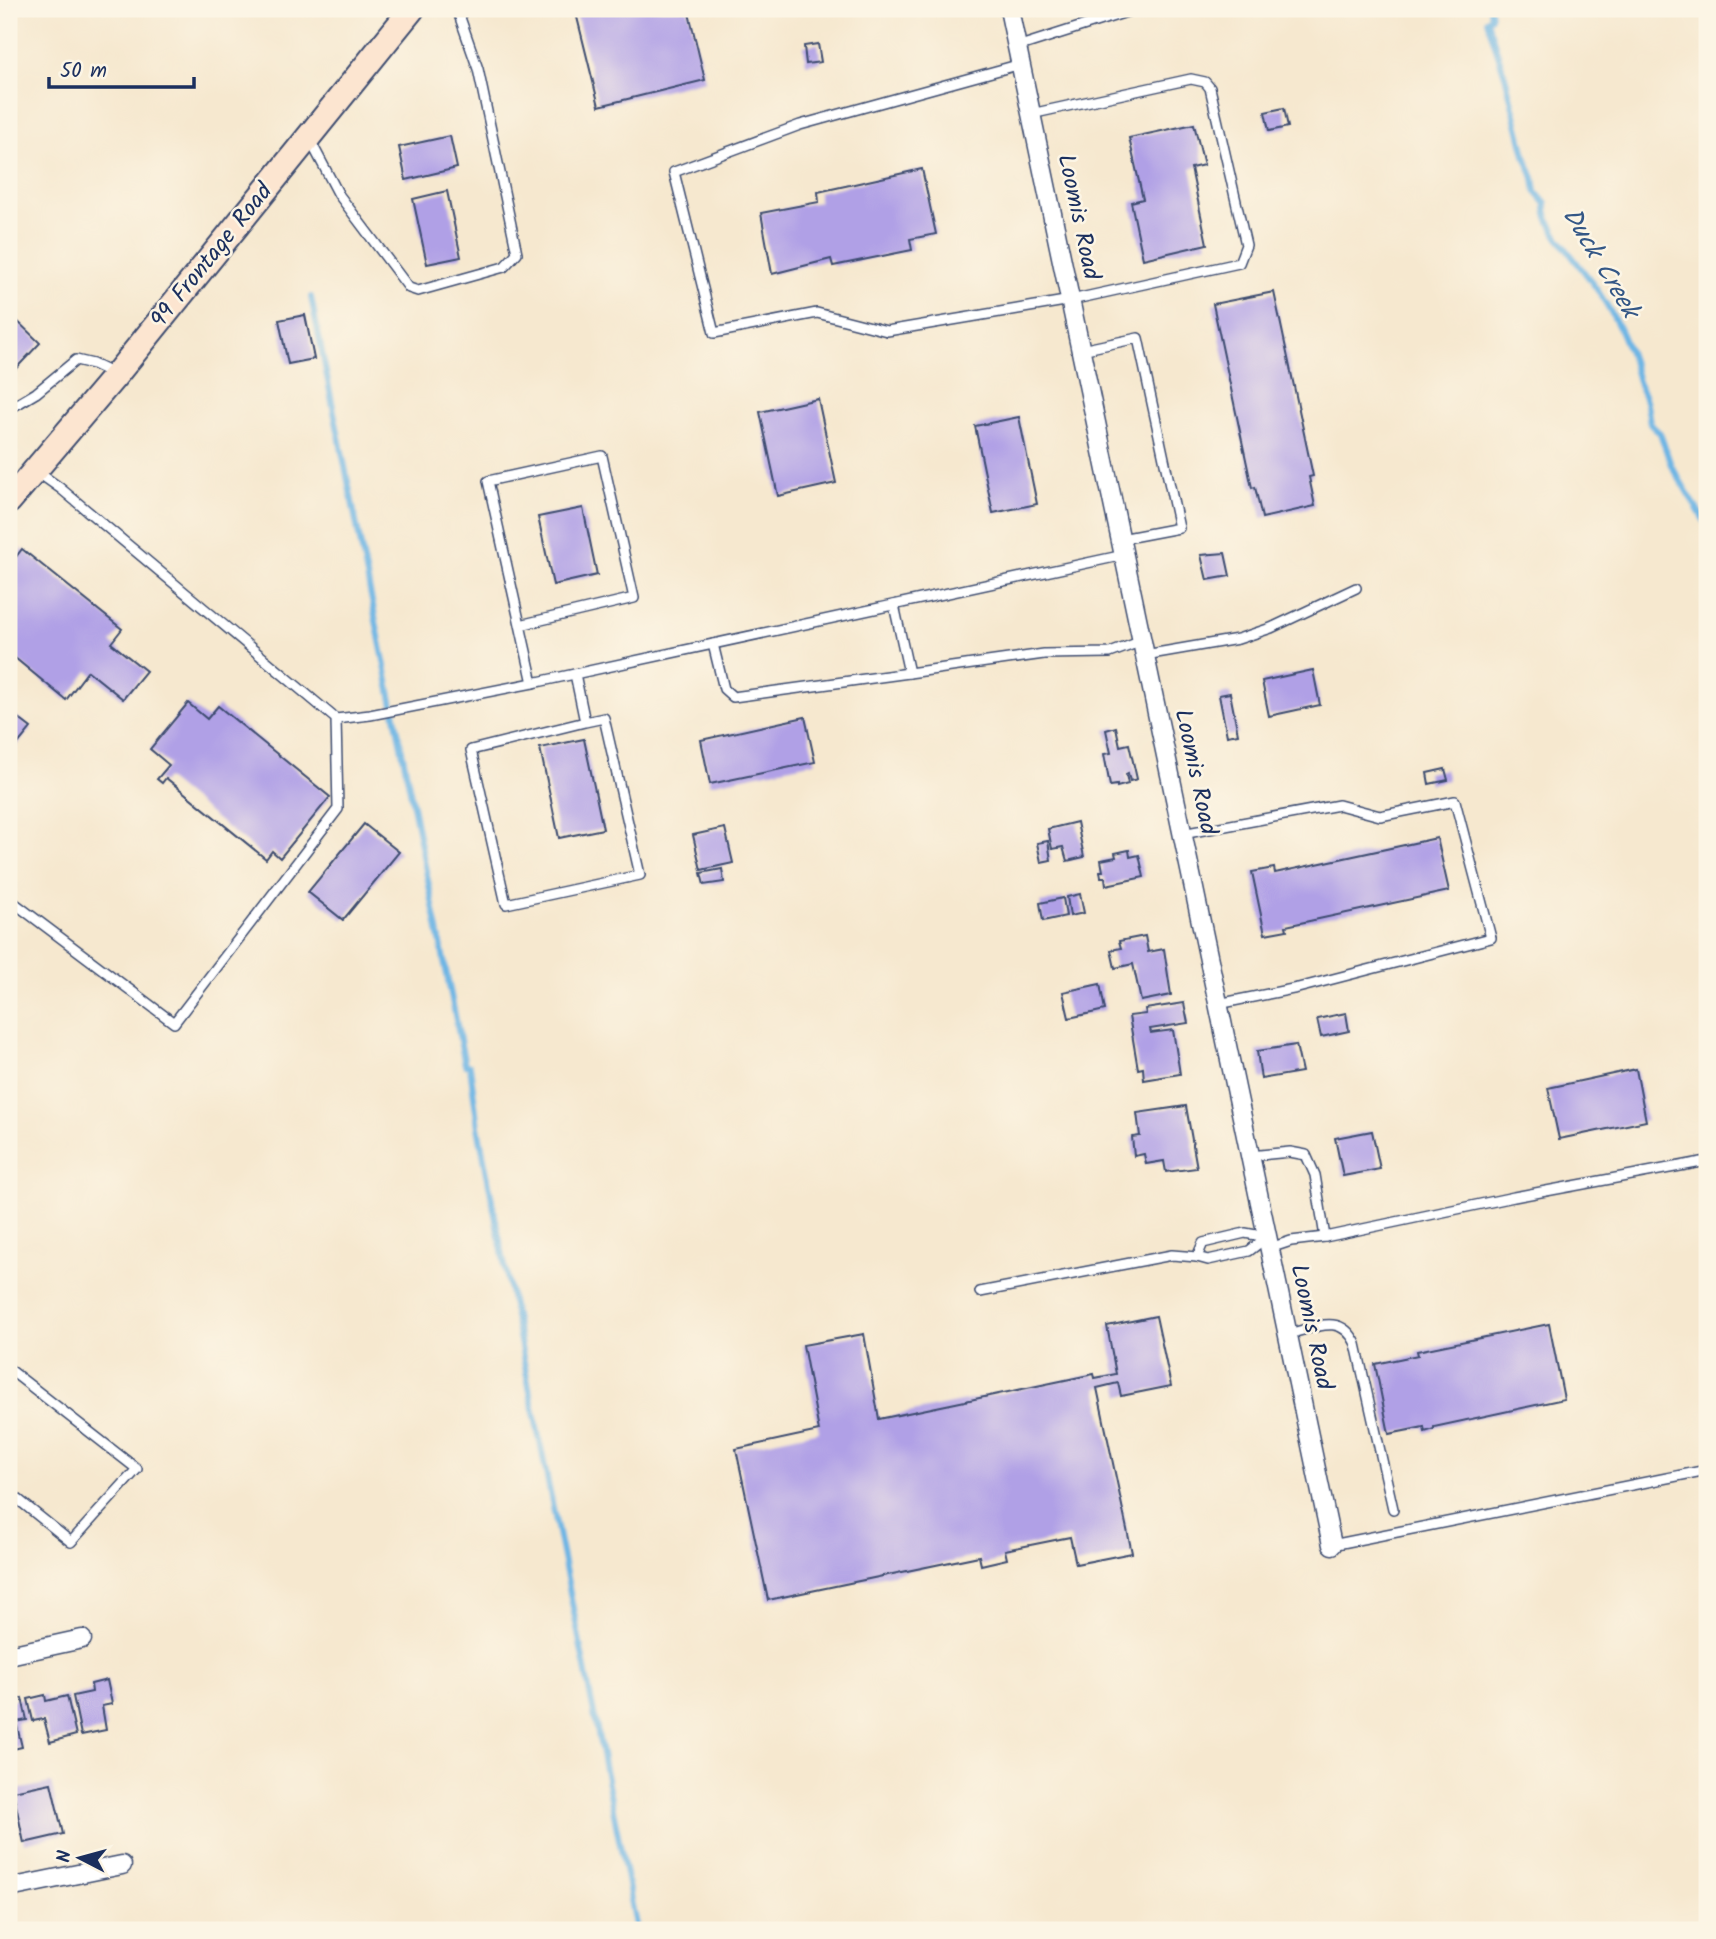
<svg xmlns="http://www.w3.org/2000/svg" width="1716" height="1939" font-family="Kalam,sans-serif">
<rect width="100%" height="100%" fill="#fcf5e5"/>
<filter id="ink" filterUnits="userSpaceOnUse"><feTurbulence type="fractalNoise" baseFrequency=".0143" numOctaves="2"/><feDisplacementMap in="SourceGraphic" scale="14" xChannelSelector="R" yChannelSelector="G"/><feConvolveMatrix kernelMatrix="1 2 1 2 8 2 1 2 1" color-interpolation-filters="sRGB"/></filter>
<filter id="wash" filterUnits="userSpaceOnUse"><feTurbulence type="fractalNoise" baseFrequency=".00686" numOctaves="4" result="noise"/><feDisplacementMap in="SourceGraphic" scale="28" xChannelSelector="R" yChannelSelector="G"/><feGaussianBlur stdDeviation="1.57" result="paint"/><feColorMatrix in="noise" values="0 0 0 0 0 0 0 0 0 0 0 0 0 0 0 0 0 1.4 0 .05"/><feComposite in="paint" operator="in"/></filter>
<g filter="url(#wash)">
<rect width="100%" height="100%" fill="#f6e8cf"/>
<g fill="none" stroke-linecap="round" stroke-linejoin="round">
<g stroke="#6db5e4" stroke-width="6">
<path d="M1490 9 1491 17 1487 20 1506 79 1526 159 1534 178 1536 192 1546 204C1544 222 1567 250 1578 264 1605 297 1627 337 1637 378 1638 385 1643 391 1645 398 1648 406 1649 416 1650 424L1660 433 1671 465 1707 525"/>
<path d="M311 297 465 1065 470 1066 478 1127 499 1236 637 1930"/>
</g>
</g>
<g id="blocks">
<g fill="#b0a0e6">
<path d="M575 9H688L705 80 599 106Z"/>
<path d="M818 44 821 62 806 64 804 46Z"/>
<path d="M1284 108 1288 127 1269 131 1265 112Z"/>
<path d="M1194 124 1204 165 1191 168 1207 244 1143 259 1131 202 1143 199 1129 138Z"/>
<path d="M450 136 457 168 406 180 399 147Z"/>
<path d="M922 169 936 234 910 239 912 250 833 266 831 259 772 274 761 213 819 202 818 192Z"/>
<path d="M447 191 461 257 427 264 413 199Z"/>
<path d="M1274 292 1313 476 1309 477 1315 506 1262 518 1255 487 1252 488 1213 304Z"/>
<path d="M9 313 40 343 9 376Z"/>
<path d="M305 315 314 359 288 364 279 320Z"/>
<path d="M818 399 836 483 778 496 760 412Z"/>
<path d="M1019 417 1037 504 993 513 975 426Z"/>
<path d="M583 508 597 575 553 585 538 517Z"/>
<path d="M22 549 122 629 111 643 146 671 123 699 88 671 66 700 9 653V566Z"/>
<path d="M1225 553 1230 576 1207 580 1201 555Z"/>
<path d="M1313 670 1320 705 1269 716 1262 681Z"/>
<path d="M1230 693 1238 734 1227 736 1219 695Z"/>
<path d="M188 703 207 719 218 706 330 797 280 858 272 851 266 859 166 778 162 783 157 779 169 765 150 749Z"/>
<path d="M9 711 31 728 9 755Z"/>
<path d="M805 717 815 762 710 784 701 740Z"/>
<path d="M1116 727 1120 746 1129 744 1137 779 1130 781 1128 773 1126 774 1128 784 1117 787V785L1110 786 1104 754 1111 753 1106 730Z"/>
<path d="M584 739 603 829 559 838 540 748Z"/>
<path d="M1445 769 1448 780 1429 784 1427 773Z"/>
<path d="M1077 822 1084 857 1067 861 1063 847 1052 849 1048 829Z"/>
<path d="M364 824 399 852 343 920 308 892Z"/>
<path d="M725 828 733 863 701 870 693 835Z"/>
<path d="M1437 838 1449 891 1286 926 1287 930 1265 934 1252 872 1274 868 1275 873Z"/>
<path d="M1048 841 1051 860 1041 862 1037 843Z"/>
<path d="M1129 850 1130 857 1139 855 1144 877 1106 885 1105 877H1101L1100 871H1103L1101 860 1116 857 1115 853Z"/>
<path d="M722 869 724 882 704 885 701 873Z"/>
<path d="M1080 894 1084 913 1070 916 1067 897Z"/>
<path d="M1063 898 1066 916 1043 921 1040 903Z"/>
<path d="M1145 936 1148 952 1164 949 1171 995 1141 1001 1133 964 1115 968 1111 950 1121 948 1119 941Z"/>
<path d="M1100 984 1105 1010 1069 1018 1063 992Z"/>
<path d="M1184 1003 1188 1023 1150 1029 1151 1033 1173 1030 1180 1074 1144 1080 1143 1068 1138 1069 1129 1016 1146 1014 1145 1009Z"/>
<path d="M1346 1013 1349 1031 1321 1037 1317 1019Z"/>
<path d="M1296 1045 1302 1072 1261 1079 1257 1051Z"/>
<path d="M1636 1069 1646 1121 1559 1139 1548 1088Z"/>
<path d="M1186 1106 1197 1168 1166 1172 1164 1161 1146 1164 1144 1154 1134 1156 1132 1137 1140 1136 1137 1113Z"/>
<path d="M1372 1131 1380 1169 1343 1176 1335 1138Z"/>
<path d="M1156 1316 1171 1386 1121 1396 1118 1383 1097 1388 1132 1553 1076 1564 1070 1537 1005 1550 1007 1559 981 1565 979 1556 768 1600 736 1449 819 1431 803 1345 864 1334 879 1419 1094 1374 1095 1378 1116 1374 1107 1326Z"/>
<path d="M1549 1324 1564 1399 1434 1427V1429L1425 1432 1424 1427 1389 1434 1375 1364 1418 1355 1417 1351Z"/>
<path d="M107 1680 112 1704 102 1706 106 1730 81 1735 73 1696 92 1692 91 1684Z"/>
<path d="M45 1695 46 1701 67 1696 76 1735 50 1742 44 1719 33 1721 28 1699Z"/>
<path d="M22 1698 27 1720 16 1722 22 1747 9 1750V1701Z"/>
<path d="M51 1783 63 1834 24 1843 13 1791Z"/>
<path d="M9 1814 15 1848 9 1849Z"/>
</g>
</g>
</g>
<g filter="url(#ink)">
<use href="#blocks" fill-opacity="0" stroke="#3c4b6f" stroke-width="2"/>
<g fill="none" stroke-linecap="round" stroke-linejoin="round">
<g stroke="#3c4b6f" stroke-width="12">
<g id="lane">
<path d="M1017 47 1136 9"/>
<path d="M1021 64 800 125 674 172 714 333 817 313 887 331 1071 300 1239 263 1246 245 1210 88 1205 82 1191 79 1031 114"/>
<path d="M310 140 339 195 409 288 418 291 504 267 517 253 478 69 457 9"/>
<path d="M1081 350 1138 338 1179 528 1121 539"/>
<path d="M9 409 36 393 76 360 93 364 114 374"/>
<path d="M894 605 909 673 1044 654 1110 653 1142 641"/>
<path d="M520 625 634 598 602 456 488 481 533 683 1124 555"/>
<path d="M713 644 724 689 733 697 909 673"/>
<path d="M1145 655 1238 639 1271 628 1356 588"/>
<path d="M575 674 585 722 471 750 506 904 640 875 604 718 585 722"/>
<path d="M336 719 370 715 533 683"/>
<path d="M1182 834 1339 805 1380 816 1455 801 1491 938 1298 988 1218 1004"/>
<path d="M9 899 174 1023 338 809 336 719 60 488 36 471"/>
<path d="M1250 1156 1290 1152 1306 1155 1315 1175 1325 1237"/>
<path d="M1245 1233 1267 1237 1249 1251 1208 1260 1197 1257 1203 1243Z"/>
<path d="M1270 1248 1291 1241 1325 1237 1514 1197 1707 1161"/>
<path d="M980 1292 1172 1255 1197 1257"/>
<path d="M1288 1334C1315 1328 1341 1312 1356 1344L1393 1509"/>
<path d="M9 1369 137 1469 71 1542 9 1492"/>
<path d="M1332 1545 1707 1470"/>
</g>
</g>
<g stroke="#3c4b6f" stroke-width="21">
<g id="street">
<path d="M1009 9 1332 1545"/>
<path d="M9 1655 82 1639"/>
<path d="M9 1888 122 1865"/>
</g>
</g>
<g stroke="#3c4b6f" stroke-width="28">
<path id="secondary" d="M9 501 116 375 412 9"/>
</g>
<use href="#lane" stroke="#fff" stroke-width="9"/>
<use href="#street" stroke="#fff" stroke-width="18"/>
<use href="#secondary" stroke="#fce5d0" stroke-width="24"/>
</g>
</g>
<g text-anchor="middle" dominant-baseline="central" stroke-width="5" stroke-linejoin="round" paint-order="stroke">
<g font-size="24" fill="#1b2f5e" stroke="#fcf5e5">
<text transform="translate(1078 217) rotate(78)">Loomis Road</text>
<text transform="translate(212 256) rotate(-51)">99 Frontage Road</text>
<text transform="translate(1195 772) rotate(78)">Loomis Road</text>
<text transform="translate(1311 1327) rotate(78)">Loomis Road</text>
</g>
<g font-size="26" font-style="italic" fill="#345786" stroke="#fcf5e5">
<text transform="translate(1600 263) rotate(59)">Duck Creek</text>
</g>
</g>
<rect width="1716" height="1939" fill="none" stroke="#fcf5e5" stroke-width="35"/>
<g transform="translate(80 1858) rotate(276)" stroke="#fcf5e5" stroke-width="5" paint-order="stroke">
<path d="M0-5L12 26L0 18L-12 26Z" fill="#1b2f5e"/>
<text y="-10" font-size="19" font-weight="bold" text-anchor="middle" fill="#1b2f5e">N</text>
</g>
<path d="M49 77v10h145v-10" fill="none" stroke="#1b2f5e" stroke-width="3.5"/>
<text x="60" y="77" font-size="21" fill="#1b2f5e" stroke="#fcf5e5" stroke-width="5" paint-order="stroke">50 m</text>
</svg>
